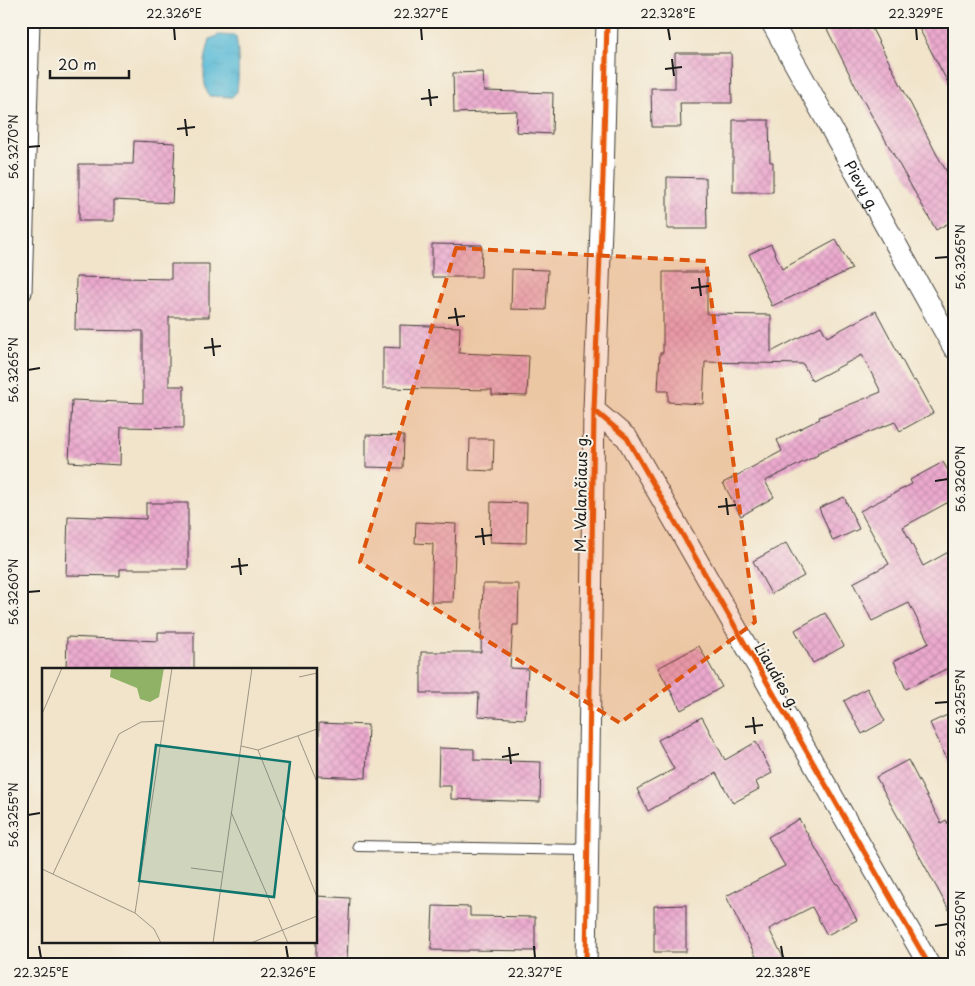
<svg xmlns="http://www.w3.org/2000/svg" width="975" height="986" font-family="'Playpen Sans',sans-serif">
<defs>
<pattern id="water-ripples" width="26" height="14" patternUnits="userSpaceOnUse" patternTransform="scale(1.25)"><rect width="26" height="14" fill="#58bad6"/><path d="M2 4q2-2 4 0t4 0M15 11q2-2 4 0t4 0" fill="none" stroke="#4c9fb7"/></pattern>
<pattern id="building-cross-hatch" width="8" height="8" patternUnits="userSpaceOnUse" patternTransform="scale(1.25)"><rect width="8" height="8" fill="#eba9ce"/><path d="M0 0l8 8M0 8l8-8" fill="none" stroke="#c991b0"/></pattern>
</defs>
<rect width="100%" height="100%" fill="#f7f3e8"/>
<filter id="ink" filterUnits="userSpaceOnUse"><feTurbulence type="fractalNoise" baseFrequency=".02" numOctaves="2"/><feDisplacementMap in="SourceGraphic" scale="10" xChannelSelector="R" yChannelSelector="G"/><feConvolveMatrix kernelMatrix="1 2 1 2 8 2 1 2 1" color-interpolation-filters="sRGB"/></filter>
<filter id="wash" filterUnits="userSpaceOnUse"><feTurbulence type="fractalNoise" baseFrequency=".0096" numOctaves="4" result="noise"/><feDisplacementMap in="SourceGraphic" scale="20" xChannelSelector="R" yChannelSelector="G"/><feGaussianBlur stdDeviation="1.12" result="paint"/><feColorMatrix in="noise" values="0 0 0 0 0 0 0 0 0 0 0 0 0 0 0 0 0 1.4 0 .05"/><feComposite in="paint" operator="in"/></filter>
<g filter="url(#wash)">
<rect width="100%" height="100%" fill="#f1e4ca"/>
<path fill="url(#water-ripples)" stroke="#3a6b79" d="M219 35 236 36C239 55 239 73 237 92L232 97 209 96C200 79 205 57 210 39Z"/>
<g id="blocks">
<g fill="url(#building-cross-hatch)">
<path d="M823 21H868L937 155 954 184V220L936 230 859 93Z"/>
<path d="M915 21H954V94Z"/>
<path d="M675 53H731L732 103H680L681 127H652L651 88H675Z"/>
<path d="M483 72 484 91 553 93 552 134 516 132 517 111 454 113 453 73Z"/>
<path d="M733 120H769L770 162H773V192H733Z"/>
<path d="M134 141 175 143 172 203 114 200V221H79V164H133Z"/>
<path d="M667 177 706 178 707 229H667Z"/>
<path d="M836 240 852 269 772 306 749 254 771 244 782 269Z"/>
<path d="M432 244 482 245 481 277H432Z"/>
<path d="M171 264H209V317H169V386H184V428L121 427 120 465 69 462 72 400 143 403V331L75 330 76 277 171 279Z"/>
<path d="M512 269 548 270 546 310 511 309Z"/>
<path d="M663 272H707V314L771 315V352L821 326 827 337 876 311 913 381 915 380 933 413 900 431 895 422 817 453 818 455 765 481 774 497 741 516 723 483 782 451 777 440 820 419 819 417 881 392 862 355 812 381 803 364 705 362 703 404 668 402V391H658L660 353H663Z"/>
<path d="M400 325 460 327 459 353 529 356 527 396 492 395V390L383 388V347L400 348Z"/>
<path d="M366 435 404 436 403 468 366 467Z"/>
<path d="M470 439H494L493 471 469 470Z"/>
<path d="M943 462 954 481V499L903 527 923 566 954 549V665L906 689 894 661 929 643 909 603 872 621 853 583 889 564 860 511 912 484 910 480Z"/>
<path d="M844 497 859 529 833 541 819 508Z"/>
<path d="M491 502 527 503 526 543 490 542Z"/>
<path d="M146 503H188V569H120V576L66 575 68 516 146 519Z"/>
<path d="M416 522 456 524 453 602H431L433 544 415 543Z"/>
<path d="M786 543 804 576 771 594 753 561Z"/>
<path d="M483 584H519L518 625H513L510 668 528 669 525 719 478 716 479 693H421V652H481Z"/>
<path d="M825 613 844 646 813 663 795 630Z"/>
<path d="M158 632H194V670H66L67 637 158 641Z"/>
<path d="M699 646 722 687 681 710 658 668Z"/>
<path d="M867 688 885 721 862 734 844 701Z"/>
<path d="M954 712V774L930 723Z"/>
<path d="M702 717 725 760 756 742 772 773 756 782 759 789 733 803 716 773 648 811 637 789 674 769 658 740Z"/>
<path d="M319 723 368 725 366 778 316 776V743H319Z"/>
<path d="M439 748 474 749V760L541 762 540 802 451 799V786H438Z"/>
<path d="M908 760 941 823 946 820 954 834V919L876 777Z"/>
<path d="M799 819 836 884H838L857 920 827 935 812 907 769 929 787 965H760L726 896 785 866 768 837Z"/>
<path d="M316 896 350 898 347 961 316 960Z"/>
<path d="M686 905V952H654V906Z"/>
<path d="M433 906 470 907V916L535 917V951L468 950V951L431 950Z"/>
</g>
</g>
</g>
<g filter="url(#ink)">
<use href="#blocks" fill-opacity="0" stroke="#3c3a36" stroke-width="1"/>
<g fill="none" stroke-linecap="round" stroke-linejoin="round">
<g stroke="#3c3a36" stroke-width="12">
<path id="service" d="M358 846 587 850"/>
</g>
<g stroke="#3c3a36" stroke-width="23">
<g id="minor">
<path id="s1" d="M771 21 954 348"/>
<path d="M21 292 29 21"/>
<path d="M594 410 627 438 929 965"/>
<path d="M586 965 594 410 603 176 607 21"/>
</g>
</g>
<use href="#service" stroke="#fff" stroke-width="10"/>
<use href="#minor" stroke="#fff" stroke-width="21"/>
<g stroke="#f7f3e8" stroke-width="8">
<g id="cycleway">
<path d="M594 410 627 438 929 965"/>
<path d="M586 965 594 410 603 176 607 21"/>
</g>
</g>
<use href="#cycleway" stroke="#e8590c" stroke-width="5"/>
</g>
</g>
<path fill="#de560d" fill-opacity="0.2" stroke="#de560d" stroke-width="4" stroke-dasharray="10 6" stroke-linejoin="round" d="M456 248 706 261 755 622 620 723 360 562Z"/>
<path fill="none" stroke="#1c1c1c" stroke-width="2" d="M174 28 175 40M421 28 422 40M668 28 670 40M916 28 917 40M672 59 674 76M665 69 682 67M429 89 431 106M421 99 438 97M185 119 187 136M177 129 195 127M28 147 40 146M935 258 948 257M699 278 701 296M691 288 709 286M455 308 458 326M448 318 465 316M212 338 214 356M204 348 221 346M28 370 40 368M935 481 948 479M726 498 728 515M718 507 736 505M482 528 484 545M475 537 492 535M239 558 241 575M231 567 248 565M28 592 40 591M935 703 948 702M753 717 755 734M745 727 763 725M509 747 511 764M502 757 519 754M28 815 40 813M935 926 948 924M39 946 41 958M286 946 288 958M534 946 535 958M781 946 783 958"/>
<g text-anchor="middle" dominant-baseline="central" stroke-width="4" stroke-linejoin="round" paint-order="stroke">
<g font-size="15" fill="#1c1c1c" stroke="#f7f3e8">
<text stroke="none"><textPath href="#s1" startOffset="188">Pievų g.</textPath></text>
<text transform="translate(580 493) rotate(-89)">M. Valančiaus g.</text>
<text transform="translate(778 676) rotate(60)">Liaudies g.</text>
</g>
</g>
<g transform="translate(42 668)">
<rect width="275" height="275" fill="#f1e4ca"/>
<path d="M69 0H122L117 29 108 34 98 31 95 20 68 9Z" fill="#90b267"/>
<path fill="none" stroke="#9c9484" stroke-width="1" d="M257 9 275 5M0 46 20 0M256 68 275 114M199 78 216 82 275 61M216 82 275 229M189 144 246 275M149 200 180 204M0 201 93 245 112 261 119 275M11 206 77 66 99 54 122 53M93 245 130 0M171 275 210 0M209 275 275 248"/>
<path fill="#0f766e" fill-opacity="0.15" stroke="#0f766e" stroke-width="2.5" d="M114 77 248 94 232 229 97 213Z"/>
<rect width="275" height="275" fill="none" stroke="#1c1c1c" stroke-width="2.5"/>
</g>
<rect width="975" height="986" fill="none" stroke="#f7f3e8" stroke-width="55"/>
<path d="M50 70v8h79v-8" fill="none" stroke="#1c1c1c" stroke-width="2.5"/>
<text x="58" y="70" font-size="15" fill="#1c1c1c" stroke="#f7f3e8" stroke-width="4" paint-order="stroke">20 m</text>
<rect x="28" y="28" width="920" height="930" fill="none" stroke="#1c1c1c" stroke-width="2"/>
<g font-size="12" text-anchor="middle" fill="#1c1c1c">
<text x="174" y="18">22.326°E</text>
<text x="421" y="18">22.327°E</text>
<text x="668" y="18">22.328°E</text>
<text x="916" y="18">22.329°E</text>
<text transform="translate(14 147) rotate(-90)" y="4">56.3270°N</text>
<text transform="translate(961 257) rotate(-90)" y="4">56.3265°N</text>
<text transform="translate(14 370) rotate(-90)" y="4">56.3265°N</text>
<text transform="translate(961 479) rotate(-90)" y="4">56.3260°N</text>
<text transform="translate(14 592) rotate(-90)" y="4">56.3260°N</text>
<text transform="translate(961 702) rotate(-90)" y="4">56.3255°N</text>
<text transform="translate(14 815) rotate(-90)" y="4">56.3255°N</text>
<text transform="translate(961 924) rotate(-90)" y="4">56.3250°N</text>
<text x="41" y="977">22.325°E</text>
<text x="288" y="977">22.326°E</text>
<text x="535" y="977">22.327°E</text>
<text x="783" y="977">22.328°E</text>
</g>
</svg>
